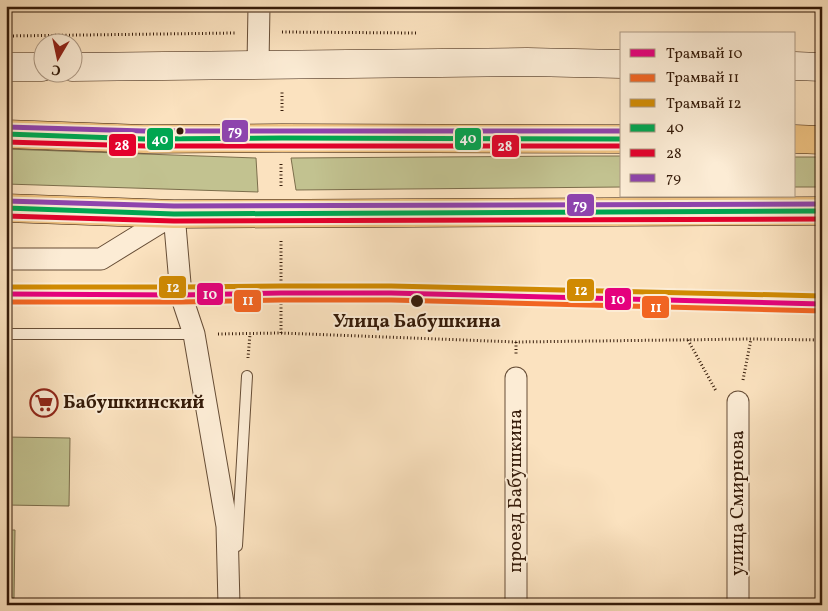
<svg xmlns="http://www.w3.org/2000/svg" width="828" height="611" font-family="Vollkorn,serif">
<rect width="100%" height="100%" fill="#fbe2bf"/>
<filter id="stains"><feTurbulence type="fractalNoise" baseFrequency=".004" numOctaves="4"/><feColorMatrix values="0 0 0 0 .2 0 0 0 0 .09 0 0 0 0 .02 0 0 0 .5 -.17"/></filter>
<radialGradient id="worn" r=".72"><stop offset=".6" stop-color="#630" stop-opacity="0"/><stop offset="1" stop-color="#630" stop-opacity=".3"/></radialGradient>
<g fill="#c2c290" stroke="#7c6e4c">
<path d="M6 149 256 158 258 192 6 184Z"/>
<path d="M579 156H622V187L296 190 291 158Z"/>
<rect x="794" y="157" width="28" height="30"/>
<path d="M6 437 70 438 69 506 6 505Z"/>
<path d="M6 530H15L14 598H6Z"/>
</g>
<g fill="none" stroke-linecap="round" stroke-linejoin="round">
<g stroke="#664d36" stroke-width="12">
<g id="lane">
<path d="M6 334H194"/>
<path d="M237 546 247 376"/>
</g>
</g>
<g stroke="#664d36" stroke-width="23">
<g id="street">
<path d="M258 64 259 6"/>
<path d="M6 259H101L174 214 181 295 194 334 227 526 229 605"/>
<path d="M738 402V605"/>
<path d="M516 605V378"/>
</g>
</g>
<g stroke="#351b09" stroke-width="29">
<g id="secondary">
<path d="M794 66 822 67"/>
<path d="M6 67H42"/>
<path d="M72 67 527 62 622 64"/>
</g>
</g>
<g stroke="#351b09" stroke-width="29">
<g id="primary">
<path d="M6 134 144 139 282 138 622 139"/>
<path d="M794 139 822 140"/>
<path d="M6 208 174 214 822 211"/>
</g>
</g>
<g stroke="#351b09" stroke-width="3" stroke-dasharray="1 2.5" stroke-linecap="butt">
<path d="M282 32 416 33"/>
<path d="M6 36 236 33"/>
<path d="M282 111V92"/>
<path d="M281 186V164"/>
<path d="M281 333 516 342 751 339 822 340"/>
<path d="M218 334 281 333V239"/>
<path d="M688 340 716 391"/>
<path d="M516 342V355"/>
<path d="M248 358 250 334"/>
<path d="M743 380 751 339"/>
</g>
<use href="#lane" stroke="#fcecd5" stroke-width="10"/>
<use href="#street" stroke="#fcecd5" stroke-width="21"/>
<use href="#secondary" stroke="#fcecd5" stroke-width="28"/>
<use href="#primary" stroke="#eec180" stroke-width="28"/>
<g stroke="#fcecd5" stroke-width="9">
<g id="bus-1">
<path d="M6 134 144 139 282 138 622 139"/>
<path d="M6 208 174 214 822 211"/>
</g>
</g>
<g stroke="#fcecd5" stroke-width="9">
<g id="bus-2">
<path d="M6 142 144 146H622"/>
<path d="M6 216 174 221 822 219"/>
</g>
</g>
<g stroke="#fcecd5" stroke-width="9">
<g id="bus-3">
<path d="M6 127 144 131H622"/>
<path d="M6 201 174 206 822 204"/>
</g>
</g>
<use href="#bus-1" stroke="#00a651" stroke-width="5"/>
<use href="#bus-2" stroke="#e4002b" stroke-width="5"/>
<use href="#bus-3" stroke="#8e44ad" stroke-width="5"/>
<g stroke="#fcecd5" stroke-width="9">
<path id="tram-1" d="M6 294 181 295 281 293H391L822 304"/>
</g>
<g stroke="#fcecd5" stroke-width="9">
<path id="tram-2" d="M6 302H181L281 300H391L822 311"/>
</g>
<g stroke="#fcecd5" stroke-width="9">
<path id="tram-3" d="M6 287H181L281 286H391L822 296"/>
</g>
<use href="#tram-1" stroke="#e5007d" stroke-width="5"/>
<use href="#tram-2" stroke="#f26522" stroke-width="5"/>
<use href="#tram-3" stroke="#d08a02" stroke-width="5"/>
</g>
<defs>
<g id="supermarket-ring" transform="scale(1.4375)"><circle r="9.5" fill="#fcecd5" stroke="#8f2418" stroke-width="1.5"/><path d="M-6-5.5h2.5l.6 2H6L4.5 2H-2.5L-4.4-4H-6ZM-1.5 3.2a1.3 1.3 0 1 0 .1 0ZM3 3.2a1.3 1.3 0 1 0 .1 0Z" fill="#8f2418"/></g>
</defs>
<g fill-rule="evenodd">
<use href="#supermarket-ring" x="44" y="403"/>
</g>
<g fill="#351b09" stroke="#fcecd5" stroke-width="2">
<circle cx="180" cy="131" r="4.5"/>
<circle cx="417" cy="301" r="7"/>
</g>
<g text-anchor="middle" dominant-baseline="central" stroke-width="4" stroke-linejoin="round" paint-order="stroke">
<g font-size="19" font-weight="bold" fill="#351b09" stroke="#fcecd5">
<text x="417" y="322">Улица Бабушкина</text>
</g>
<g font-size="19" font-weight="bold" fill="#351b09" stroke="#fcecd5" text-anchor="start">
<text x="63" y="403">Бабушкинский</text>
</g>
<g font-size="19" fill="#351b09" stroke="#fcecd5">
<text transform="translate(516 491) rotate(-90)">проезд Бабушкина</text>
<text transform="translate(738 503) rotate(-90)">улица Смирнова</text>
</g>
</g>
<g stroke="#fcecd5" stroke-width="2">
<rect x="221" y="119" width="28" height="24" rx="5" fill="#8e44ad"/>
<rect x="454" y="127" width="28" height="24" rx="5" fill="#00a651"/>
<rect x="146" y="127" width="28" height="24" rx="5" fill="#00a651"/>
<rect x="108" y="133" width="29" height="24" rx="5" fill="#e4002b"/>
<rect x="491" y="134" width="29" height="24" rx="5" fill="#e4002b"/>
<rect x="566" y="193" width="29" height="24" rx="5" fill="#8e44ad"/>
<rect x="158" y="275" width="29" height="24" rx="5" fill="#d08a02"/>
<rect x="566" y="278" width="29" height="24" rx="5" fill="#d08a02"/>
<rect x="196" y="282" width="28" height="24" rx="5" fill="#e5007d"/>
<rect x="604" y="287" width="28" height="24" rx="5" fill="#e5007d"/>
<rect x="233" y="289" width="29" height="24" rx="5" fill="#f26522"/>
<rect x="641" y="295" width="29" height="24" rx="5" fill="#f26522"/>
</g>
<g font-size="14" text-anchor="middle" font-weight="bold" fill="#fff">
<text x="235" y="136">79</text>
<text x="468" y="143">40</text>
<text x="160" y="144">40</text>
<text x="122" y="150">28</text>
<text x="505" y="151">28</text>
<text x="580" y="210">79</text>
<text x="173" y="292">12</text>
<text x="581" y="295">12</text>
<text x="210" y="299">10</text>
<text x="618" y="304">10</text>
<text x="248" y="305">11</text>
<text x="656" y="312">11</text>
</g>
<rect width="828" height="611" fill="none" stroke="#fbe2bf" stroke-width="25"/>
<rect x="8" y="8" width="813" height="596" fill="none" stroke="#351b09" stroke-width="2.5"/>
<rect x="12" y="12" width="803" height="586" fill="none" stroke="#351b09"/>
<rect x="620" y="32" width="175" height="165" fill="#fcecd5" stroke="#ac9883"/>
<rect x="630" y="49" width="25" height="8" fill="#e5007d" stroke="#ac9883"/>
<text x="666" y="58" font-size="15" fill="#351b09">Трамвай 10</text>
<rect x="630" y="74" width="25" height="8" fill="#f26522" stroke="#ac9883"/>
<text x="666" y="82" font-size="15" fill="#351b09">Трамвай 11</text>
<rect x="630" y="99" width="25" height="8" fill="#d08a02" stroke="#ac9883"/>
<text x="666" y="108" font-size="15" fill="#351b09">Трамвай 12</text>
<rect x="630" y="124" width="25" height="8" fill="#00a651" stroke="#ac9883"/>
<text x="666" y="132" font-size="15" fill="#351b09">40</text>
<rect x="630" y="149" width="25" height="8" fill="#e4002b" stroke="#ac9883"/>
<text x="666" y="158" font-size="15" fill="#351b09">28</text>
<rect x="630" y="174" width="25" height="8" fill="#8e44ad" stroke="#ac9883"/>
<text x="666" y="182" font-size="15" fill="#351b09">79</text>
<g transform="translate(58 58) rotate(189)"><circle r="24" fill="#fcecd5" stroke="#ac9883"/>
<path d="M0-4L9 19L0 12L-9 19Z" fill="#8f2418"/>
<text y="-8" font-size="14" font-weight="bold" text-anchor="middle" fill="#351b09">С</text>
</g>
<rect width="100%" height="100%" filter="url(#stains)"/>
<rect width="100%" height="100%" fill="url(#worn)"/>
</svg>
